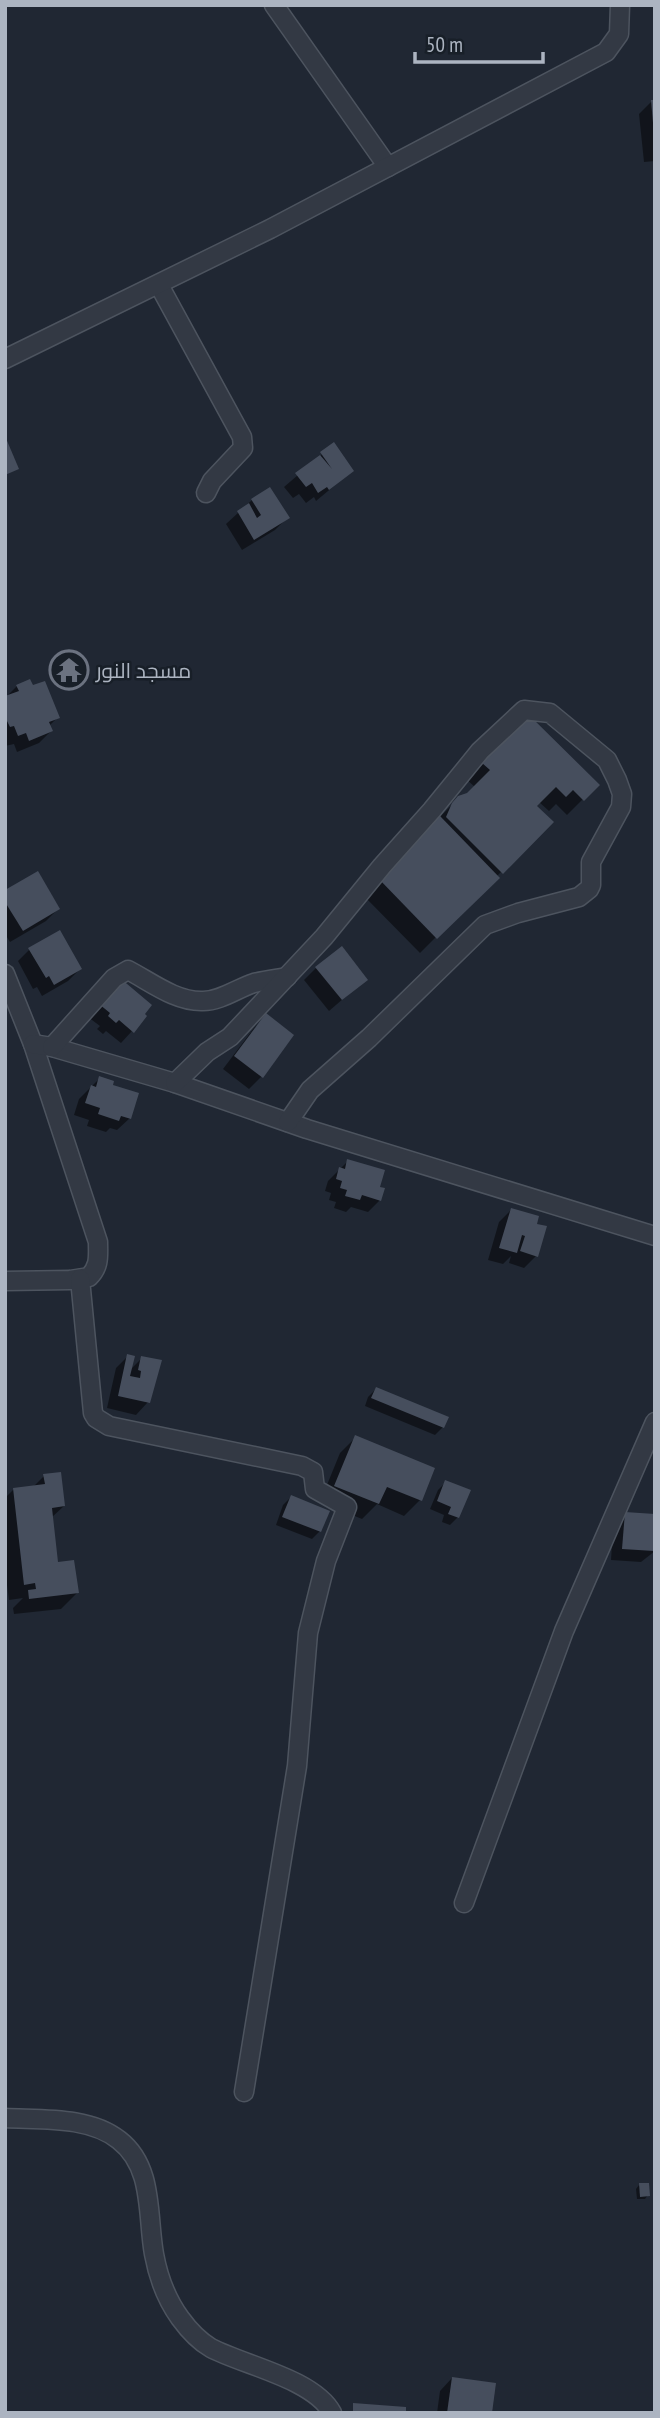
<svg xmlns="http://www.w3.org/2000/svg" width="660" height="2418" font-family="'PT Sans Narrow',Cairo,sans-serif">
<rect width="100%" height="100%" fill="#202733"/>
<g fill="#0007">
<path d="M655 101V161L644 162 639 114 651 102Z"/>
<path d="M333 445 352 471 316 501 314 497 306 503 299 494 293 498 284 487Z"/>
<path d="M252 500 287 518 275 530 242 550 226 524Z"/>
<path d="M17 686 58 717 49 726 51 731 39 743 17 752 14 744 5 746V698Z"/>
<path d="M529 718 597 785 567 815 556 804 549 811 539 802 535 806 551 822 420 953 362 894 459 798 467 795 475 787 467 780Z"/>
<path d="M5 892 58 909 46 921 10 942 5 934Z"/>
<path d="M30 949 80 969 68 981 42 996 37 987 33 989 18 961Z"/>
<path d="M316 968 366 979 329 1011 304 980Z"/>
<path d="M108 993 142 1014 132 1031 121 1043 106 1031 103 1034 97 1029 100 1026 88 1017Z"/>
<path d="M266 1016 261 1077 249 1089 223 1069 254 1028Z"/>
<path d="M100 1078 110 1086 130 1118 117 1130 110 1128 106 1132 87 1126 89 1120 74 1115 79 1099Z"/>
<path d="M348 1161 380 1200 368 1212 351 1207 346 1212 334 1208 336 1202 329 1200 331 1193 325 1191 328 1181Z"/>
<path d="M511 1210 536 1256 524 1268 509 1263 511 1256 503 1264 488 1260 499 1222Z"/>
<path d="M128 1356 130 1370 142 1358 148 1402 136 1415 107 1408 116 1368Z"/>
<path d="M376 1389 443 1427 435 1435 365 1406 368 1397Z"/>
<path d="M356 1437 420 1500 404 1516 377 1504 362 1519 320 1502 340 1453Z"/>
<path d="M44 1476 64 1506 51 1518 57 1564 77 1593 61 1609 14 1614 13 1608 23 1598 9 1600 5 1570V1498L13 1490 33 1487Z"/>
<path d="M446 1482 458 1517 450 1525 442 1522 444 1515 430 1509 438 1490Z"/>
<path d="M291 1497 320 1531 312 1539 276 1525 283 1505Z"/>
<path d="M626 1514 655 1516V1551L641 1562 611 1560 613 1526Z"/>
<path d="M639 2185 648 2195 645 2199H637L636 2189Z"/>
<path d="M452 2378 490 2413H437L440 2391Z"/>
</g>
<g fill="#464e5d">
<path d="M651 100H655V123H653Z"/>
<path d="M5 436 19 469 5 475Z"/>
<path d="M334 442 354 471 329 490 327 487 318 493 312 483 306 487 295 473 320 455 332 469 320 452Z"/>
<path d="M270 487 290 518 254 540 237 511 249 503 257 518 261 515 251 499Z"/>
<path d="M30 679 33 685 45 681 60 718 49 722 53 731 29 741 26 733 18 736 14 726 10 727 5 717V708L7 707 5 696 19 691 16 685Z"/>
<path d="M529 715 600 785 584 801 573 790 566 797 556 787 537 806 554 822 503 874 446 817 452 803 458 796 467 793 490 770 482 763Z"/>
<path d="M440 816 500 878 437 939 377 877Z"/>
<path d="M38 871 60 909 23 931 5 902V890Z"/>
<path d="M60 930 82 969 54 985 49 976 46 978 28 948Z"/>
<path d="M342 946 368 980 342 1000 315 967Z"/>
<path d="M120 978 152 1005 145 1014 147 1016 134 1033 119 1020 116 1023 108 1016 110 1013 99 1004Z"/>
<path d="M266 1013 294 1035 263 1078 234 1056Z"/>
<path d="M99 1076 114 1081 113 1085 139 1093 131 1119 121 1116 119 1121 98 1114 100 1108 85 1103 91 1085 96 1087Z"/>
<path d="M347 1159 385 1170 380 1187 385 1188 381 1201 362 1195 360 1200 345 1196 347 1190 340 1188 342 1181 336 1179 339 1167 345 1169Z"/>
<path d="M511 1208 539 1216 537 1224 547 1226 538 1257 520 1251 525 1236 522 1235 517 1253 499 1248Z"/>
<path d="M127 1354 135 1356 130 1376 140 1378 141 1371 138 1370 141 1356 162 1360 150 1403 118 1396Z"/>
<path d="M376 1387 449 1417 444 1428 371 1398Z"/>
<path d="M355 1435 435 1468 422 1501 387 1487 379 1504 334 1486Z"/>
<path d="M61 1472 65 1506 52 1508 58 1562 74 1560 79 1593 29 1599 28 1590 36 1589 35 1583 24 1585 13 1488 45 1484 43 1474Z"/>
<path d="M445 1480 471 1490 459 1518 448 1514 451 1507 437 1501Z"/>
<path d="M291 1495 330 1511 321 1532 282 1517Z"/>
<path d="M625 1512 655 1514 654 1551 622 1549Z"/>
<path d="M639 2183H649L650 2196 640 2197Z"/>
<path d="M452 2377 496 2383 492 2413H447Z"/>
<path d="M353 2403 406 2407V2413H353Z"/>
</g>
<g fill="none" stroke-linecap="round" stroke-linejoin="round">
<g stroke="#4d545f" stroke-width="21">
<g id="street">
<path d="M274 5 388 167"/>
<path d="M159 285 242 437 243 448 212 481 206 493"/>
<path d="M5 359 270 229 606 52 619 34 620 5"/>
<path d="M5 974 33 1044 98 1242C98 1256 100 1266 89 1277L70 1280 5 1281"/>
<path d="M33 1044 52 1047 175 1083 307 1129 655 1236"/>
<path d="M52 1047 114 978 128 970C151 982 176 1002 203 1001 221 1001 238 988 254 983 265 980 276 979 287 977"/>
<path d="M175 1083 207 1052 230 1037 324 937 382 866 432 810 480 751 524 710 550 713 607 760 617 780 622 794 621 807 591 862V885L589 889 579 897 518 913 485 925 369 1038 310 1090 288 1122"/>
<path d="M80 1279 93 1413 96 1418 109 1426 302 1466 313 1472 315 1489 347 1507 326 1561 308 1633 297 1766 244 2092"/>
<path d="M464 1903 564 1631 655 1422"/>
<path d="M5 2118C41 2120 89 2116 119 2140 154 2167 147 2215 154 2254 158 2276 167 2300 180 2318 188 2329 199 2341 211 2348 243 2365 314 2379 332 2413"/>
</g>
</g>
<use href="#street" stroke="#333944" stroke-width="18"/>
</g>
<defs>
<g id="temple-ring" transform="scale(2.0125)"><circle r="9.5" fill="#181f28" stroke="#6b7280" stroke-width="1.5"/><path d="M0-6L5-2H3V0L6.5 2.5H4V6H1.5V3h-3V6H-4V2.5H-6.5L-3 0V-2H-5Z" fill="#6b7280"/></g>
</defs>
<g fill-rule="evenodd">
<use href="#temple-ring" x="69" y="670"/>
</g>
<g text-anchor="middle" dominant-baseline="central" stroke-width="5" stroke-linejoin="round" paint-order="stroke">
<g font-size="21" fill="#acb4c1" stroke="#181f28" text-anchor="start">
<text x="96" y="670">مسجد النور</text>
</g>
</g>
<rect width="660" height="2418" fill="none" stroke="#acb4c1" stroke-width="14"/>
<path d="M415 52v10h128v-10" fill="none" stroke="#acb4c1" stroke-width="3.5"/>
<text x="426" y="52" font-size="21" fill="#acb4c1" stroke="#181f28" stroke-width="5" paint-order="stroke">50 m</text>
</svg>
